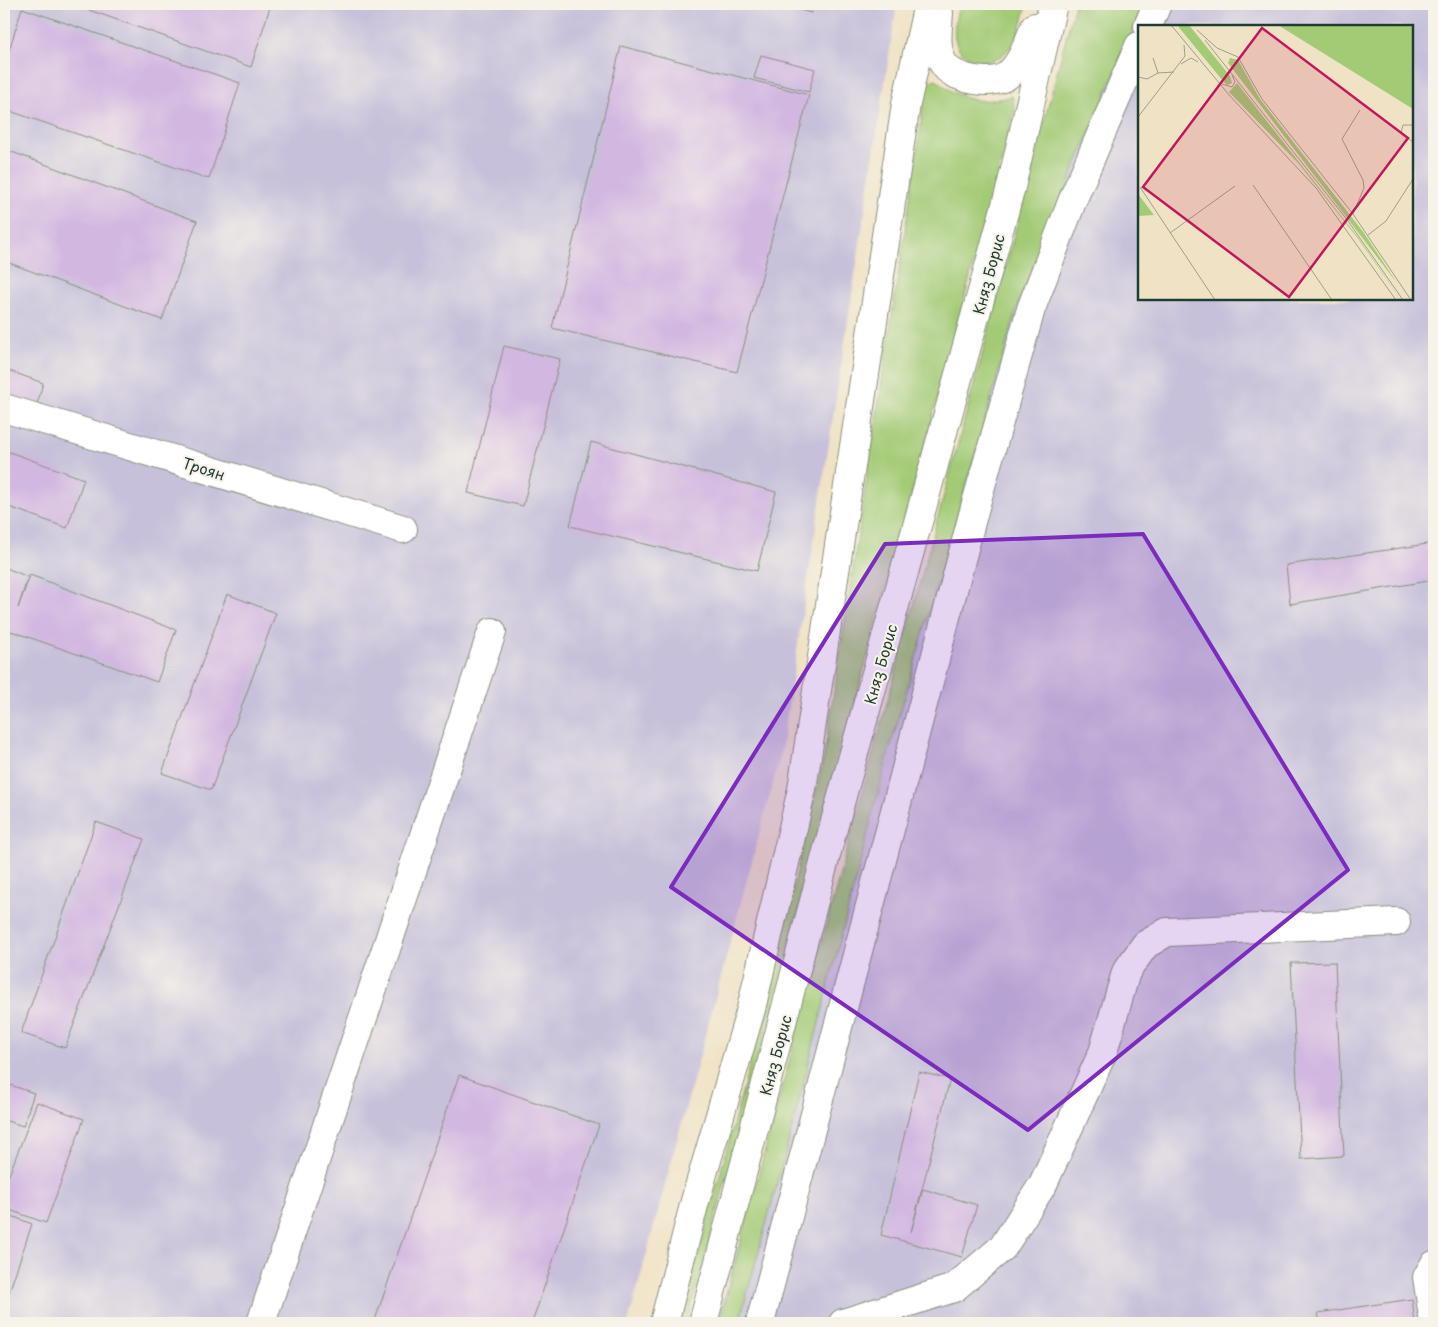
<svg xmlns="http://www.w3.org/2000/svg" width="1438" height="1327" font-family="'Playpen Sans',sans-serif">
<rect width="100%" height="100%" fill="#f7f3e8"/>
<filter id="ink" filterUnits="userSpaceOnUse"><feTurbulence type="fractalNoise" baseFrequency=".02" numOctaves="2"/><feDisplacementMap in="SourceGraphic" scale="10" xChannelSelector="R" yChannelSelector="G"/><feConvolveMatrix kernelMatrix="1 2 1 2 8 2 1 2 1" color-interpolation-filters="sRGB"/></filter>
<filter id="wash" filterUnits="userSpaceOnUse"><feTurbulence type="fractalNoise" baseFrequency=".0096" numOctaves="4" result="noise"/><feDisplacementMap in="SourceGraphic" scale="20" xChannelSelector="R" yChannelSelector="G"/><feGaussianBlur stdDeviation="1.12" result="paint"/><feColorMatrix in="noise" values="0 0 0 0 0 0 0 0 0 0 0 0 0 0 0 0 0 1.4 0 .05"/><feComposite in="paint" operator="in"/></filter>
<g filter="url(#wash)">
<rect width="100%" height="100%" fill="#f0e2c5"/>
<g fill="#c6c0da" fill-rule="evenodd">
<path d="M4 4H897L781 753 628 1323H4Z"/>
<path d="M1104 4H1434V1323H716L894 701ZM1139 26H1412V299H1139Z"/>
</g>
<g fill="#a3cb76" stroke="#618455">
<path d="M959 4H1027C1022 22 1019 39 1006 52 991 68 962 62 956 42 952 30 957 15 959 4Z"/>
<path d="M1075 4H1144L1020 298 886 762 786 1151 739 1323H719C835 883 961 445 1075 4Z"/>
<path d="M935 79C962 101 978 105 1012 96L1015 111 687 1323H680L764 1011 824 757 920 133 925 84Z"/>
</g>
<g id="blocks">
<g fill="#d2b7e1">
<path d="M72 4H271L251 67Z"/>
<path d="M778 4H813L811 13Z"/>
<path d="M22 8 240 83 209 179 4 109V67Z"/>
<path d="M621 46 809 95 737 372 552 328Z"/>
<path d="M761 55 815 69 809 92 754 78Z"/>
<path d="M4 149 197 221 162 320 4 261Z"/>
<path d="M504 346 560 359 523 506 468 493Z"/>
<path d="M4 369 43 383 36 408 4 398Z"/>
<path d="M591 442 776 492 757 571 570 526Z"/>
<path d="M4 450 84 479 67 528 4 505Z"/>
<path d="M1434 543V580L1290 604 1286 565Z"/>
<path d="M4 567 28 577 18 608 30 575 176 630 157 682 11 631 10 633 4 631Z"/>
<path d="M227 594 276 613 211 790 162 773Z"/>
<path d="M96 822 144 839 65 1048 21 1033Z"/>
<path d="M1335 962 1344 1156 1301 1159 1291 963Z"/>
<path d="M919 1072 950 1079 911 1232 923 1189 977 1205 962 1257 881 1235Z"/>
<path d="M459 1075 599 1125 532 1323H374Z"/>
<path d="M4 1083 34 1093 23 1126 4 1120Z"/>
<path d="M37 1102 84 1119 46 1223 4 1208V1188Z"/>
<path d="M4 1213 32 1224 4 1307Z"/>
<path d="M1412 1299 1415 1323H1320L1318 1313Z"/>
<path d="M1274 1319 1275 1323H1242V1322Z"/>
</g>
</g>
</g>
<g filter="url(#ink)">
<use href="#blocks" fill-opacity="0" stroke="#88907c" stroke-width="1"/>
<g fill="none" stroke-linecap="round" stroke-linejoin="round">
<g stroke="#88907c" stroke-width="30">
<g id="minor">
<path d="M939 13C938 30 934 51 945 66 956 80 995 87 1009 74 1023 61 1027 44 1035 27"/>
<path d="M1148 26 1157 4"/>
<path d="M4 408 403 529"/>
<path d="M261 1323 492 632"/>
<path d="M664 1323 695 1201 751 1009 802 789 906 104 928 4"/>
<path d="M703 1323 834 825 1011 187 1053 4"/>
<path d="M760 1323 975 507 1031 309 1073 199 1139 46"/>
<path d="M843 1323 954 1288 1003 1247 1043 1184 1103 1052 1126 972 1145 945 1167 932 1396 922"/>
<path d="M1434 1323 1427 1277 1434 1265"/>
</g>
</g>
<use href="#minor" stroke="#fff" stroke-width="28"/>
</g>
</g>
<path fill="#7b2cbf" fill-opacity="0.2" stroke="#7b2cbf" stroke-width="4" stroke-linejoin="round" d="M1143 534 1348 870 1028 1130 671 887 885 544Z"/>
<g text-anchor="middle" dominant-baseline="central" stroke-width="4" stroke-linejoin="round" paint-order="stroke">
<g font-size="15" fill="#1f3d34" stroke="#f7f3e8">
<text transform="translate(988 274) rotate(-75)">Княз Борис</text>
<text transform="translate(204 468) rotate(17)">Троян</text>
<text transform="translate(880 664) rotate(-74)">Княз Борис</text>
<text transform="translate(775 1055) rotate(-75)">Княз Борис</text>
</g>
</g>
<g transform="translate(1138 25)">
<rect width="275" height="275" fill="#f0e2c5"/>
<path d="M39 0H51L92 51 94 58 89 60 85 56ZM140 0H275V84ZM92 33 100 35 122 74 226 208 259 258 90 38ZM99 58 222 215 263 275 221 215 160 138 91 67ZM0 169 16 190 0 191Z" fill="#a3cb76"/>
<path fill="none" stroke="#9ca08b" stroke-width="1" d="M33 0 92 71 178 163 258 275M59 5 79 23 100 32 124 74 215 189 273 275M67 15 210 196 265 275M15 33 20 48M43 39 53 33 60 37M0 52 9 54 20 48 36 47M84 59 94 62 97 57 94 50M0 92 47 31 46 20M275 100H265L263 108 275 117M115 160 194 275M2 162 77 275M215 189 226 163 225 155 204 114 222 85M32 208 97 161M230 210 248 196 275 154"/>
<path fill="#c2185b" fill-opacity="0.15" stroke="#c2185b" stroke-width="2.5" d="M124 3 270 113 151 272 5 162Z"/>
<rect width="275" height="275" fill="none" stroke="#1f3d34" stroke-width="2.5"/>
</g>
<rect width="1438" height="1327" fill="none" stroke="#f7f3e8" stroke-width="20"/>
</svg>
